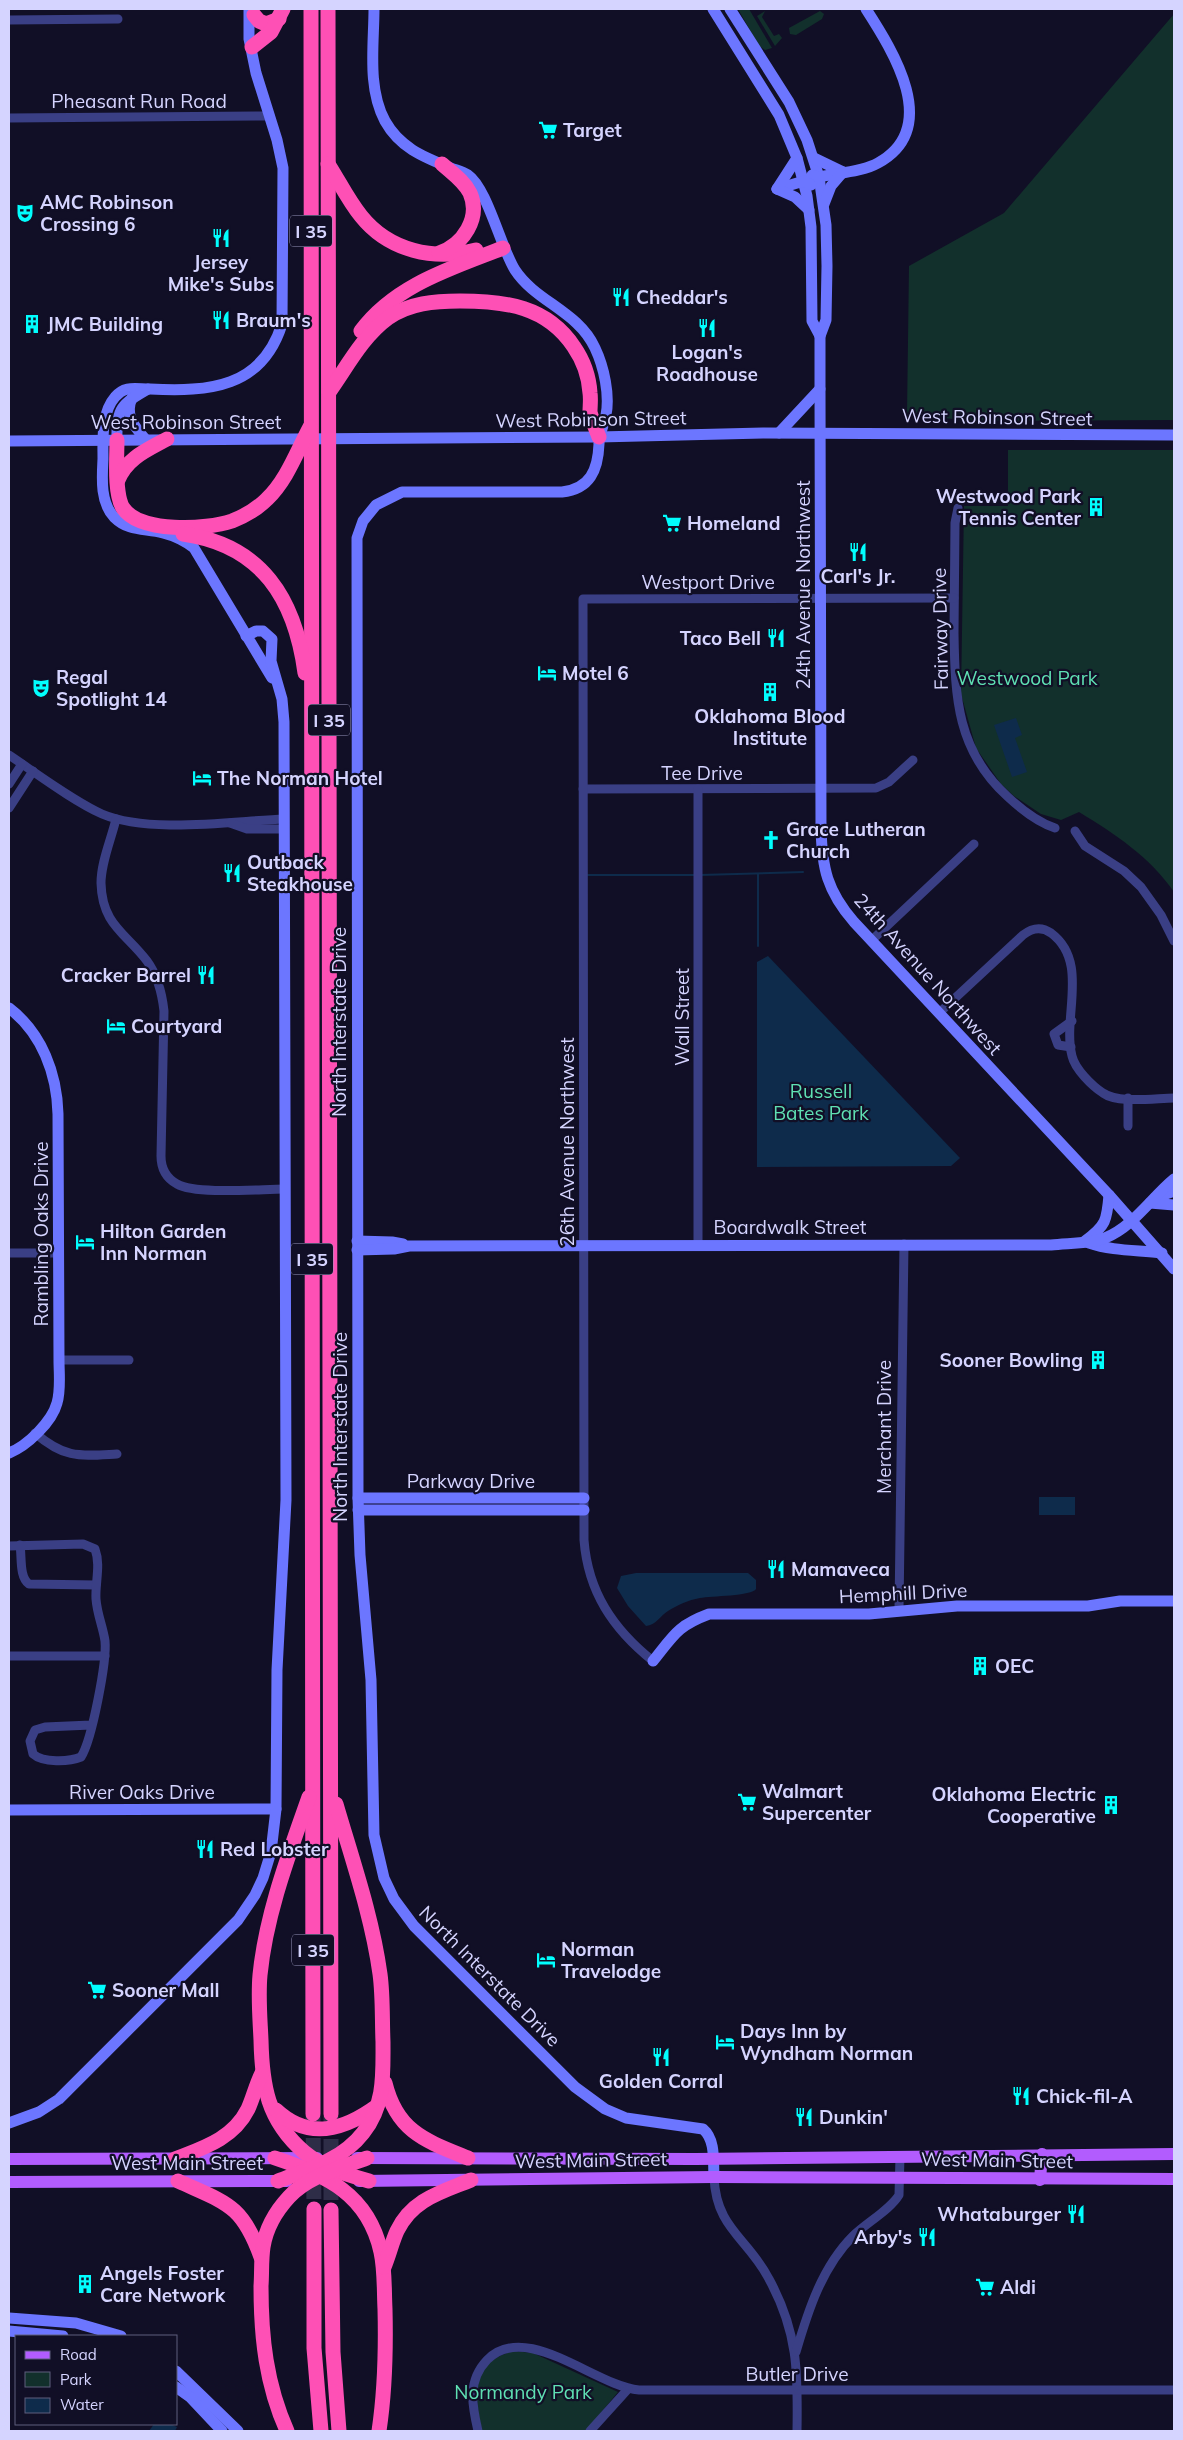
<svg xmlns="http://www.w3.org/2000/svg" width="1183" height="2440" font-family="Mulish,sans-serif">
<rect width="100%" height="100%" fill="#110f26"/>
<g fill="#12302c">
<path d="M738 9H749L772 48 765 50 759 46Z"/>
<path d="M765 11 762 17 774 36 779 34 782 38 775 46 757 16Z"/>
<path d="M820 11 824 14 822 19 796 35 790 34 789 28Z"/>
<path d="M1174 14V420L972 421 907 414 909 266 1004 213Z"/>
<path d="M1008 450H1174V892C1150 857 1115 834 1079 812L1061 820 1041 814 1014 796 1001 784 976 748 961 694 964 506H1008Z"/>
<path d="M513 2351 533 2353 618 2392 586 2431H482C475 2395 468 2364 513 2351Z"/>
</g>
<g fill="#0e2b4b">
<path d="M1016 718 1022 735 1015 738 1027 772 1012 777 994 725Z"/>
<path d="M768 956 960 1158 951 1166 757 1167V962Z"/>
<rect x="1039" y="1497" width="36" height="18"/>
<path d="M636 1573H748L756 1580V1589C752 1596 711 1596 700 1598 688 1600 678 1605 668 1611 660 1616 656 1625 646 1626L628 1606 617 1588 621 1576Z"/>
<path d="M154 2424H170L177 2427 175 2431H149Z"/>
</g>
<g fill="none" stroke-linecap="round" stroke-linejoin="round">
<g stroke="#0e2b4b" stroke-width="2">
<path d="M758 874V946"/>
<path d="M585 875H696"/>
<path d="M700 875 803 872"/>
</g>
<g stroke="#2e2d47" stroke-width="15" stroke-dasharray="15 8" stroke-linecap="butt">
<path d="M313 2115 314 2209"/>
<path d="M331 2116V2210"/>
</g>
<g stroke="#3a3f85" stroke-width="9">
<path d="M9 20 118 19"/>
<path d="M9 118 270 116"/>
<path d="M958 508 955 523C955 560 954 597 954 633 955 698 957 751 1008 797 1022 810 1037 822 1055 828"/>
<path d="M9 755C36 773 73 801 102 814 149 834 233 821 284 819"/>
<path d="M9 784 22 764"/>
<path d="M583 789 876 788 889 782 913 760"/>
<path d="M9 808 33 771"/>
<path d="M116 819C111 840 101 862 101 883 102 925 126 933 147 961 158 976 162 993 164 1011L161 1156C161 1168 166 1178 177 1184 196 1195 261 1189 284 1189"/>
<path d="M230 823 247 829H284"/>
<path d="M1075 831 1085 846 1124 871 1141 887 1161 915 1174 941"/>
<path d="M872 940 974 844"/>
<path d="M939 1013 1023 935C1032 928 1041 926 1051 933 1090 962 1062 1017 1072 1056 1075 1069 1092 1086 1103 1093 1118 1104 1156 1098 1174 1098"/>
<path d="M1071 1047 1058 1045 1054 1034 1072 1021"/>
<path d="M1128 1098V1126"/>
<path d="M698 1245V789"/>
<path d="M9 1253H58"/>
<path d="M59 1360H129"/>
<path d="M35 1433C65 1459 80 1456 117 1454"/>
<path d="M20 1545C22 1557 19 1577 29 1584L96 1585"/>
<path d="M9 1546 83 1544 95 1549C101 1565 95 1583 96 1599 97 1614 103 1627 105 1641 107 1661 92 1740 81 1757 69 1762 43 1763 33 1754L30 1741 35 1730 45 1727 91 1725"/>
<path d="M899 1609 904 1244"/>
<path d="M9 1656H105"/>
<path d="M653 1661C613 1629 588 1592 584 1540L583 599 954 598"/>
<path d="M714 2177C716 2229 748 2238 769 2279 798 2332 798 2372 797 2431"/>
<path d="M796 2352C808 2311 822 2267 853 2236 866 2223 890 2210 899 2195L900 2156"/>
<path d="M478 2431C472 2405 467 2381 487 2360 526 2320 595 2386 639 2390H1174"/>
<path d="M590 2431 628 2389"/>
</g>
<g stroke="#6c76ff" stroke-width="11">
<path d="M249 9V39L256 73 277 140 283 168 282 324C262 388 209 392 150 389 136 389 125 385 115 397 101 413 103 440 103 459 102 478 100 502 114 517 129 532 145 528 163 533 175 536 185 541 194 548L272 678"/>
<path d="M374 9C374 44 367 88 385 121 400 148 424 157 451 168 456 170 463 172 468 175 487 188 501 248 515 270 536 302 578 311 595 348 604 367 610 395 606 415 604 425 599 434 599 444 598 470 590 489 562 492H402L376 505 363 521 357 538 358 1498 360 1555 371 1680 374 1835 384 1878 394 1899 414 1926 575 2087 605 2109 626 2118 703 2129C716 2140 713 2162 714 2177"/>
<path d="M713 9 779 115 797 158 807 196 811 227 812 321 820 336"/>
<path d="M730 9 789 102 807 140 819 177 826 225 827 266 826 320 820 336V389L821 828C822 868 827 891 854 922L1109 1195 1174 1269"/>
<path d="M814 158 843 172"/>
<path d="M812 175 819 177C837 173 862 172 878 163 942 128 893 51 866 9"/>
<path d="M777 189 804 181 811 185"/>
<path d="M777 189 795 197 809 210"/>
<path d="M777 189 797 158"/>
<path d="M824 204 831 186 843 172"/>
<path d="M132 398C124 416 135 427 146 440"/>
<path d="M779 433 820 389"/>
<path d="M117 440C116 408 122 404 148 389"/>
<path d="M9 441 599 437 763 433 1174 435"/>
<path d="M9 1008C42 1033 57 1074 58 1114L59 1360C59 1374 61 1390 57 1403 52 1422 27 1446 9 1453"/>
<path d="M1155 1198 1174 1191"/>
<path d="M1150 1203 1174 1205"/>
<path d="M357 1241 392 1242 403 1244"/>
<path d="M1085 1241C1106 1226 1107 1220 1109 1195"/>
<path d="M1089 1243C1112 1251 1137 1250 1162 1253"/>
<path d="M357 1250 394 1249 409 1246 1051 1245C1068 1243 1089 1244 1105 1238 1133 1227 1152 1197 1174 1179"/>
<path d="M358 1498H584"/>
<path d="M358 1510H584"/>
<path d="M653 1661C674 1635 677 1626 709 1614H869L957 1606H1088L1120 1601H1174"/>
<path d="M9 1810 276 1809"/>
<path d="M9 2123 39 2112 59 2099 238 1920 255 1895 263 1878 271 1852 276 1809 277 1670 286 1500 284 722 282 699 271 661 272 639 263 631H256L246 636"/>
<path d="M9 2318 76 2323 121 2336"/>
<path d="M9 2331 63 2336"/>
<path d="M176 2371 238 2431"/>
<path d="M176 2387 190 2397 222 2431"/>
</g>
<g stroke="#b25cfe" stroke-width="12">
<path d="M357 2158 696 2159 1174 2154"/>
<path d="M9 2159 317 2158"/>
<path d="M1040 2180 1042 2154"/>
<path d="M359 2181 714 2177 1174 2179"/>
<path d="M9 2182 287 2181"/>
</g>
<g stroke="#fe50b5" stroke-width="15">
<path d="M311 9 313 2114"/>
<path d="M328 9 331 2114"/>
<path d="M254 15 259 21 266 24 279 19"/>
<path d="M252 47 271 32 283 9"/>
<path d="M328 164C339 181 348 200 361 216 389 251 434 261 476 250"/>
<path d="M439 253C463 245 481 218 470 193 464 181 452 173 442 164"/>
<path d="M361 331C395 285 452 268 503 248"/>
<path d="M329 392C347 367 362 337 388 318 409 303 435 301 460 301 505 301 547 306 574 347 583 360 589 377 590 393 591 399 590 406 590 412 592 420 596 429 599 437"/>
<path d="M117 440C117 457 114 494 123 508 140 533 206 530 232 521 245 516 257 509 267 499 287 480 297 451 310 427"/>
<path d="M118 480C127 458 147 450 167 439"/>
<path d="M183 534C262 545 295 599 305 673"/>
<path d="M309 1797C289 1854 266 1914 260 1975 258 1997 260 2018 261 2040 262 2085 267 2120 304 2152 323 2168 345 2174 369 2181"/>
<path d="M385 2083C397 2132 426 2141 468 2158"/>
<path d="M276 2110C309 2141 344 2130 377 2106"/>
<path d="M275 2158C326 2175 368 2194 381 2252 385 2270 384 2290 385 2309 386 2350 385 2391 379 2431"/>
<path d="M175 2159C203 2148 233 2139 248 2109 253 2098 256 2085 262 2073"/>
<path d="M178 2181C226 2203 242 2204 261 2257"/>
<path d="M278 2181C309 2169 342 2160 363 2133 385 2105 383 2075 383 2042 382 2019 383 1996 380 1974 372 1916 352 1859 336 1804"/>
<path d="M314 2209V2348L321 2431"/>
<path d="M331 2210 333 2352 339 2431"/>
<path d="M384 2267C389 2255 392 2242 397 2231 412 2199 442 2192 471 2180"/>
<path d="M287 2431C266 2384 261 2337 261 2286 262 2273 261 2260 263 2247 266 2229 276 2211 289 2197 308 2176 341 2168 367 2158"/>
</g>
</g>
<defs>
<g id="supermarket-bare" transform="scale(1.5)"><path d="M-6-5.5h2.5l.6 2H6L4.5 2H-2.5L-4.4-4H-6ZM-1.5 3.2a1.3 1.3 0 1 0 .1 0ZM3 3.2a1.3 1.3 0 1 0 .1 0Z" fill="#01fefe" stroke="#110f26" stroke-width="2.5" paint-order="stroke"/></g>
<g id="theatre-bare" transform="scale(1.5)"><path d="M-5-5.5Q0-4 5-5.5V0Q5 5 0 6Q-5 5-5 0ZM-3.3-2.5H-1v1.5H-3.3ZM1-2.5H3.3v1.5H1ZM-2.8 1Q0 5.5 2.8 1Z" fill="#01fefe" stroke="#110f26" stroke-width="2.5" paint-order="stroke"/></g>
<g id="restaurant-bare" transform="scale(1.5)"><path d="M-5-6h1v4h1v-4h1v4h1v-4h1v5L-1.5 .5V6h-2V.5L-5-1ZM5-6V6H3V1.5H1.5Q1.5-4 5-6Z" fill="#01fefe" stroke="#110f26" stroke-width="2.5" paint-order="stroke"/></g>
<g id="building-bare" transform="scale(1.5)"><path d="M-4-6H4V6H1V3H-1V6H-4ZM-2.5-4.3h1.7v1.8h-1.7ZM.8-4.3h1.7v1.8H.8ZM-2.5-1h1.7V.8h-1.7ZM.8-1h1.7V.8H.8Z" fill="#01fefe" stroke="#110f26" stroke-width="2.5" paint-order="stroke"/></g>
<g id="hotel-bare" transform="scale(1.5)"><path d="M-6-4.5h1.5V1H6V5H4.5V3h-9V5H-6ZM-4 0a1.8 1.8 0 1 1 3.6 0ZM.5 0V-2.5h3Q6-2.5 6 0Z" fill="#01fefe" stroke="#110f26" stroke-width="2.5" paint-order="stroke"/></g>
<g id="church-bare" transform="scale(1.5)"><path d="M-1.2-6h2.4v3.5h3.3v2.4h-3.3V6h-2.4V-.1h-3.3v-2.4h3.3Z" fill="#01fefe" stroke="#110f26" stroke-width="2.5" paint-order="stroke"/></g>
</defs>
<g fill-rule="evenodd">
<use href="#supermarket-bare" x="548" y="130"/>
<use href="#theatre-bare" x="25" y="213"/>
<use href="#restaurant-bare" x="221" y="238"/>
<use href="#restaurant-bare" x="621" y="297"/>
<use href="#restaurant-bare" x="221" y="320"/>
<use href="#building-bare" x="32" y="324"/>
<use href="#restaurant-bare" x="707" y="328"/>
<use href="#building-bare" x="1096" y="507"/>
<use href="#supermarket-bare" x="672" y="523"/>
<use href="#restaurant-bare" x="858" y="552"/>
<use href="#restaurant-bare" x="776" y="638"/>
<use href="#hotel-bare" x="547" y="673"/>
<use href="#theatre-bare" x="41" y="688"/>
<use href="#building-bare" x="770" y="692"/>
<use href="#hotel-bare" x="202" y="778"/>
<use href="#church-bare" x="771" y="840"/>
<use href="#restaurant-bare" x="232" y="873"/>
<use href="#restaurant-bare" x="206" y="975"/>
<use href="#hotel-bare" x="116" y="1026"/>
<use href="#hotel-bare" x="85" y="1242"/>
<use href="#building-bare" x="1098" y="1360"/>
<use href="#restaurant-bare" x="776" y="1569"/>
<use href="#building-bare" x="980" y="1666"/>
<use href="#supermarket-bare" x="747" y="1802"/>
<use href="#building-bare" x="1111" y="1805"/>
<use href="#restaurant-bare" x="205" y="1849"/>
<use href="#hotel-bare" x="546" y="1960"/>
<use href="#supermarket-bare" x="97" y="1990"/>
<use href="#hotel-bare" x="725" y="2042"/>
<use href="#restaurant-bare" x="661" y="2057"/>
<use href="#restaurant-bare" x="1021" y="2096"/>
<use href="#restaurant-bare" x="804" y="2117"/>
<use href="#restaurant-bare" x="1076" y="2214"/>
<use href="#restaurant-bare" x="927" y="2237"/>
<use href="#building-bare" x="85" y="2284"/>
<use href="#supermarket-bare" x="985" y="2287"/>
</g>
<g text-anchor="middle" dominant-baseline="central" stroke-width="4.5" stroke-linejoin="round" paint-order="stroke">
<g fill="#110f26" stroke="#9a99be" stroke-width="1">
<rect x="290" y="215.5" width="42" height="31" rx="4"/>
<rect x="308" y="704.5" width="42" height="31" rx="4"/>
<rect x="291" y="1243.5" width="42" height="31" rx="4"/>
<rect x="292" y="1934.5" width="42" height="31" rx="4"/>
</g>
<g font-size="18" font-weight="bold" fill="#d5d4ff">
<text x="311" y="231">I 35</text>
<text x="329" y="720">I 35</text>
<text x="312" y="1259">I 35</text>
<text x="313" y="1950">I 35</text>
</g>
<g font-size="19" fill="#d5d4ff" stroke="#110f26">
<text x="139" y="101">Pheasant Run Road</text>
<text transform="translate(997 417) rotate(1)">West Robinson Street</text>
<text transform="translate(591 419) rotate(-1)">West Robinson Street</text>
<text x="186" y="422">West Robinson Street</text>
<text x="708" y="582">Westport Drive</text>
<text transform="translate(803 585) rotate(-90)">24th Avenue Northwest</text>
<text transform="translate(940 629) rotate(-91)">Fairway Drive</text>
<text x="702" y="773">Tee Drive</text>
<text transform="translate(928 974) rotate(48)">24th Avenue Northwest</text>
<text transform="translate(682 1017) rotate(-90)">Wall Street</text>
<text transform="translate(339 1022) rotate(-90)">North Interstate Drive</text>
<text transform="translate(567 1142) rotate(-90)">26th Avenue Northwest</text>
<text x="790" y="1227">Boardwalk Street</text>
<text transform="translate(41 1234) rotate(-90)">Rambling Oaks Drive</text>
<text transform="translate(340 1427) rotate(-90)">North Interstate Drive</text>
<text transform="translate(884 1427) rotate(-90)">Merchant Drive</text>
<text x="471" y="1481">Parkway Drive</text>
<text transform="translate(903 1593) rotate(-3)">Hemphill Drive</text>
<text x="142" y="1792">River Oaks Drive</text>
<text transform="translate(490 1976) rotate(45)">North Interstate Drive</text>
<text transform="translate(591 2160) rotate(-1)">West Main Street</text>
<text transform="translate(997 2160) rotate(1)">West Main Street</text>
<text x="187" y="2163">West Main Street</text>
<text x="797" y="2374">Butler Drive</text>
</g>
<g font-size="19" font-weight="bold" fill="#d5d4ff" stroke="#110f26" text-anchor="start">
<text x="563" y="130">Target</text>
<text x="40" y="202">AMC Robinson<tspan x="40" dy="22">Crossing 6</tspan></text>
<text x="221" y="262" text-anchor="middle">Jersey<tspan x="221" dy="22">Mike's Subs</tspan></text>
<text x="636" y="297">Cheddar's</text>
<text x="236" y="320">Braum's</text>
<text x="47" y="324">JMC Building</text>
<text x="707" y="352" text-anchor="middle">Logan's<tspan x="707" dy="22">Roadhouse</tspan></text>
<text x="1081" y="496" text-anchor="end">Westwood Park<tspan x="1081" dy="22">Tennis Center</tspan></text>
<text x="687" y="523">Homeland</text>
<text x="858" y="576" text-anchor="middle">Carl's Jr.</text>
<text x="761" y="638" text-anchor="end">Taco Bell</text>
<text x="562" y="673">Motel 6</text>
<text x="56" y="677">Regal<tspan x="56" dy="22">Spotlight 14</tspan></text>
<text x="770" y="716" text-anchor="middle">Oklahoma Blood<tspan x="770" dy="22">Institute</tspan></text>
<text x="217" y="778">The Norman Hotel</text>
<text x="786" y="829">Grace Lutheran<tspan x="786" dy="22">Church</tspan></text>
<text x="247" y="862">Outback<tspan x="247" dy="22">Steakhouse</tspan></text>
<text x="191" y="975" text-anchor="end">Cracker Barrel</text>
<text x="131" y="1026">Courtyard</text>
<text x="100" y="1231">Hilton Garden<tspan x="100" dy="22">Inn Norman</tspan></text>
<text x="1083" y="1360" text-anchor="end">Sooner Bowling</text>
<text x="791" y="1569">Mamaveca</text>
<text x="995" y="1666">OEC</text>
<text x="762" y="1791">Walmart<tspan x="762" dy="22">Supercenter</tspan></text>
<text x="1096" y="1794" text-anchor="end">Oklahoma Electric<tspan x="1096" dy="22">Cooperative</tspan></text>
<text x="220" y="1849">Red Lobster</text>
<text x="561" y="1949">Norman<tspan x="561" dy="22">Travelodge</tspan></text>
<text x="112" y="1990">Sooner Mall</text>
<text x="740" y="2031">Days Inn by<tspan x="740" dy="22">Wyndham Norman</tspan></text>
<text x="661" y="2081" text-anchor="middle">Golden Corral</text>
<text x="1036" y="2096">Chick-fil-A</text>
<text x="819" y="2117">Dunkin'</text>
<text x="1061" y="2214" text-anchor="end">Whataburger</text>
<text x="912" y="2237" text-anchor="end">Arby's</text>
<text x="100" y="2273">Angels Foster<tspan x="100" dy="22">Care Network</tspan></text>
<text x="1000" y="2287">Aldi</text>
</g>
<g font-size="19" fill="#5fe0b3" stroke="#110f26">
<text x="1027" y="678">Westwood Park</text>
<text x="821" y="1091">Russell<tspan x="821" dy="22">Bates Park</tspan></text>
<text x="523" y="2392">Normandy Park</text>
</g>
</g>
<rect width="1183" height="2440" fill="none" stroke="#d5d4ff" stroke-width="20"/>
<rect x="15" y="2335" width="162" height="90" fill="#110f26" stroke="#5f5e7d"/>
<rect x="25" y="2351" width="25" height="8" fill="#b25cfe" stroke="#5f5e7d"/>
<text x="60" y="2360" font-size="15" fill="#d5d4ff">Road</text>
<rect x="25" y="2372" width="25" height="15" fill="#12302c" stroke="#5f5e7d"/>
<text x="60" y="2385" font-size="15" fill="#d5d4ff">Park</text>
<rect x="25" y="2398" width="25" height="15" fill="#0e2b4b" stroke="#5f5e7d"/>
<text x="60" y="2410" font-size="15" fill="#d5d4ff">Water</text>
</svg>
